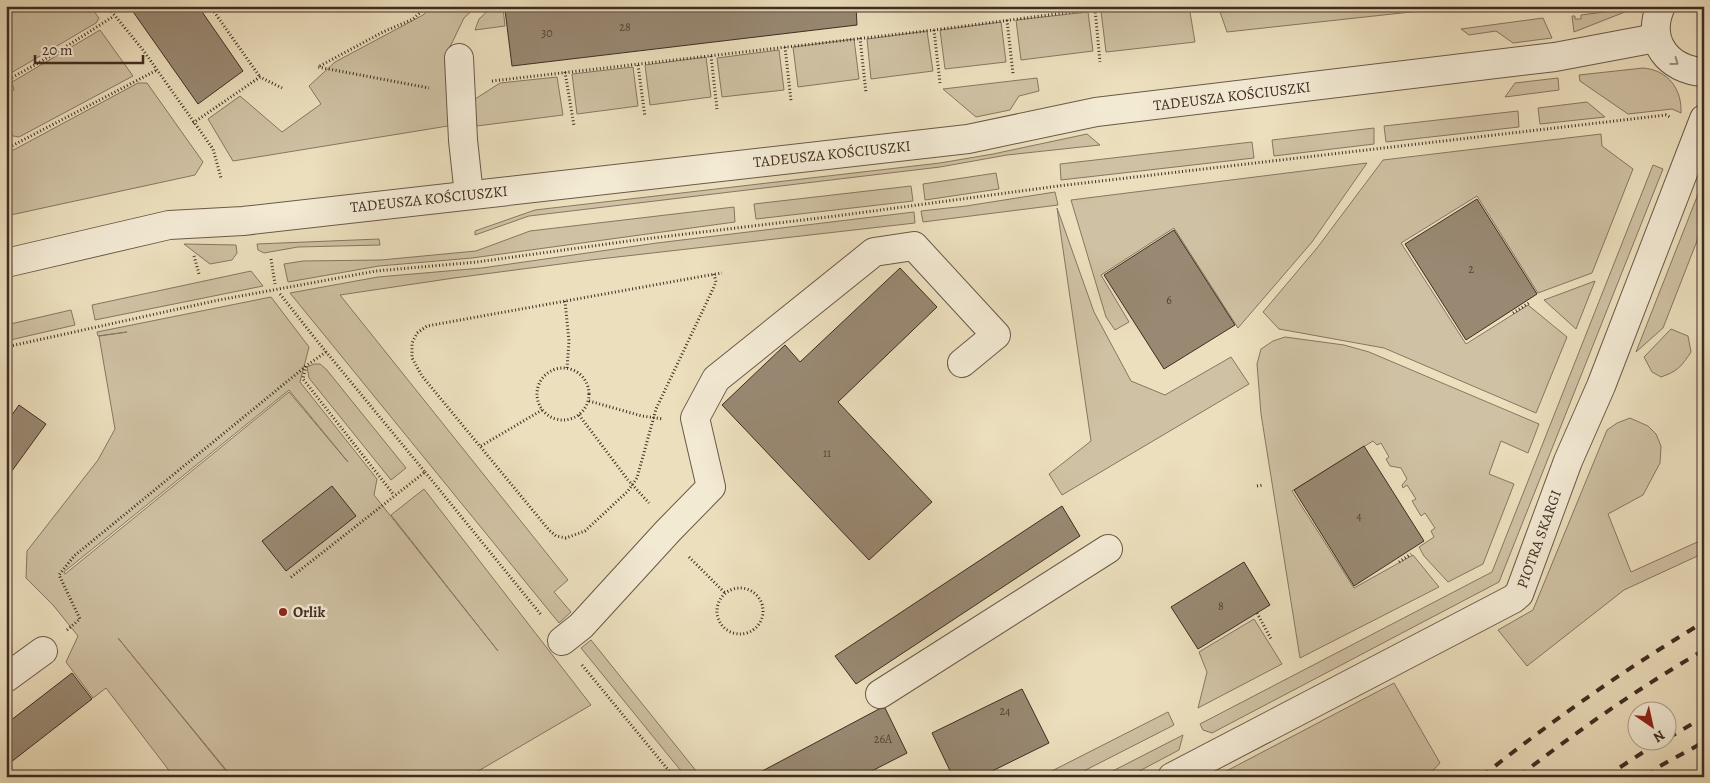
<svg xmlns="http://www.w3.org/2000/svg" width="1710" height="783" font-family="Alegreya,serif">
<rect width="100%" height="100%" fill="#ecdfbd"/>
<filter id="stains"><feTurbulence type="fractalNoise" baseFrequency=".004" numOctaves="4"/><feColorMatrix values="0 0 0 0 .2 0 0 0 0 .09 0 0 0 0 .02 0 0 0 .5 -.17"/></filter>
<radialGradient id="worn" r=".72"><stop offset=".6" stop-color="#630" stop-opacity="0"/><stop offset="1" stop-color="#630" stop-opacity=".3"/></radialGradient>
<g fill="#cfc1a3" stroke="#877662" fill-rule="evenodd">
<path d="M6 6H90L99 18 96 23 6 76Z"/>
<path d="M433 6H477L464 18 448 51 454 125 233 161 208 119 240 96 282 132 321 104 309 86 335 62 423 15Z"/>
<path d="M493 6H517L503 8 505 26 475 30 479 19Z"/>
<path d="M1143 6H1189L1195 42 1106 52 1101 11Z"/>
<path d="M1218 6H1466L1227 32Z"/>
<path d="M1635 8 1574 32 1572 16H1575V19H1581V15Z"/>
<path d="M1088 12 1093 51 1021 60 1016 20Z"/>
<path d="M1543 18 1552 38 1513 43 1496 31 1469 35 1461 29Z"/>
<path d="M1001 22 1006 62 945 69 940 30Z"/>
<path d="M100 30 133 76 19 137 13 136 6 126V91L9 92 14 90 12 82Z"/>
<path d="M927 31 933 71 871 79 867 39Z"/>
<path d="M854 39 859 79 798 87 793 47Z"/>
<path d="M779 50 784 90 722 97 717 58Z"/>
<path d="M706 57 711 97 650 105 645 65Z"/>
<path d="M633 67 638 106 577 114 572 74Z"/>
<path d="M1643 68C1668 70 1682 89 1681 113L1672 109 1628 114 1580 81 1579 75Z"/>
<path d="M557 77 563 115 477 126 472 101 500 83Z"/>
<path d="M1037 78 1039 91 1019 96 1010 110 976 117 943 89Z"/>
<path d="M1558 78 1559 90 1505 97 1515 83Z"/>
<path d="M138 83H147L203 162 195 175 6 216V154Z"/>
<path d="M1587 102 1605 117 1540 124 1538 108Z"/>
<path d="M1518 111 1519 127 1386 142 1384 126Z"/>
<path d="M1374 128V144L1274 156 1272 140Z"/>
<path d="M1087 134 1100 145 1007 155 940 167 529 216 475 235V231L535 210 940 163 993 154Z"/>
<path d="M1601 134 1602 146 1633 169 1592 273 1538 293 1477 196 1401 243 1466 344 1528 305 1567 337 1536 413 1384 348 1279 329 1263 312 1317 248 1383 160Z"/>
<path d="M1252 142 1254 158 1061 180 1060 164Z"/>
<path d="M1367 163 1312 242 1238 328 1174 228 1101 275 1129 322 1115 330 1106 317 1071 200Z"/>
<path d="M1653 165 1663 169 1499 582 1212 733 1203 730 1200 724 1492 572Z"/>
<path d="M996 173 999 189 925 200 923 184Z"/>
<path d="M1704 179V223L1663 328 1636 352Z"/>
<path d="M911 186 913 201 756 219 754 204Z"/>
<path d="M1055 192 1058 205 923 222 921 211 966 206Z"/>
<path d="M734 207 735 222 472 258 379 266 288 282 284 264 303 261 381 260 476 251 530 231Z"/>
<path d="M1057 208 1094 312 1131 381 1165 395 1231 357 1249 384 1062 495 1049 474 1091 441Z"/>
<path d="M914 212 915 223 591 260 454 278 340 295 568 580 554 592 571 612 559 623 290 293 378 277 482 268 657 243Z"/>
<path d="M379 239 380 245 298 247 264 253 258 250 257 244Z"/>
<path d="M184 244 236 245 237 253 232 260 210 264Z"/>
<path d="M251 271 263 286 95 320 92 305Z"/>
<path d="M1595 281 1576 329 1544 300Z"/>
<path d="M271 297 309 347 300 382 377 479 374 495 498 651 391 515 424 489 591 705 468 777H232L118 638 231 777H174L106 688 93 698 66 662 78 636 53 605 26 578 27 551 98 460 115 429 99 336 127 332 98 336 97 332ZM289 390 348 462 289 392 65 574 64 572Z"/>
<path d="M71 310 75 325 6 341V325Z"/>
<path d="M1671 329 1688 336 1691 352C1681 367 1678 371 1661 377L1652 372 1644 357Z"/>
<path d="M1285 337 1344 345 1369 352 1539 424 1528 453 1501 441 1489 474 1514 484 1483 564 1448 582 1424 556 1419 547 1434 537 1431 531 1435 528 1425 513 1421 516 1412 501 1416 499 1407 485 1403 488 1402 485 1407 479 1401 468 1390 466 1386 459 1389 457 1381 443 1377 445 1373 441 1292 491 1354 588 1413 555 1439 587 1300 658 1261 414 1257 364 1261 349 1273 341Z"/>
<path d="M314 364H320L326 369 406 468 391 480 309 378 307 367Z"/>
<path d="M1630 418 1648 426 1656 434 1661 446 1660 463 1643 495 1608 514 1631 572 1704 539V553L1624 590 1527 666 1498 630 1533 610 1607 430 1617 423Z"/>
<path d="M1254 619 1282 664 1198 708 1207 672 1199 652Z"/>
<path d="M591 640 701 777H686L581 648Z"/>
<path d="M1394 683 1440 763 1427 777H1215Z"/>
<path d="M1168 712 1174 725 1072 777H1040Z"/>
<path d="M1183 735 1179 750 1128 777H1101Z"/>
</g>
<g fill="#998973" stroke="#3f2c22">
<path d="M129 6H198L243 71 198 104Z"/>
<path d="M534 6H856L857 25 512 66 505 10Z"/>
<path d="M1477 199 1537 294 1466 340 1405 244Z"/>
<path d="M1174 230 1235 325 1164 369 1104 275Z"/>
<path d="M900 268 937 307 838 402 932 502 869 560 722 405 785 345 800 362Z"/>
<path d="M19 405 46 424 6 479V423Z"/>
<path d="M1364 446 1424 541 1354 586 1294 490Z"/>
<path d="M332 486 356 516 286 571 262 541Z"/>
<path d="M1062 506 1080 536 856 684 835 656Z"/>
<path d="M1244 562 1270 605 1198 649 1171 607Z"/>
<path d="M72 673 92 699 6 766V724Z"/>
<path d="M1022 689 1049 743 980 777H953L932 733Z"/>
<path d="M885 708 907 753 860 777H751L879 709Z"/>
</g>
<g fill="none" stroke-linecap="round" stroke-linejoin="round">
<g stroke="#6a5949" stroke-width="30">
<g id="minor">
<path d="M1661 6C1645 41 1668 70 1704 72"/>
<path d="M459 58 463 140 469 195"/>
<path d="M6 263 169 225 243 221 968 139 1096 112 1555 57 1656 38"/>
<path d="M562 641 581 626 668 531 711 487 695 418 716 379 874 252 914 246 996 335 962 363"/>
<path d="M6 678 43 651"/>
<path d="M880 694 1108 549"/>
<path d="M1172 777 1513 599 1519 594 1568 461 1601 386 1704 119"/>
</g>
</g>
<g stroke="#3f2c22" stroke-width="3" stroke-dasharray="1 2.5" stroke-linecap="butt">
<path d="M107 6 143 50 213 149 221 178"/>
<path d="M210 6 260 77"/>
<path d="M427 6 413 19 383 32 318 67 429 88"/>
<path d="M1095 9 1100 62"/>
<path d="M1007 20 1013 74"/>
<path d="M934 30 940 83"/>
<path d="M860 38 866 93"/>
<path d="M785 47 791 101"/>
<path d="M711 56 717 109"/>
<path d="M638 65 645 117"/>
<path d="M565 72 574 126"/>
<path d="M6 81 56 53 114 16"/>
<path d="M492 81 934 30 1117 6"/>
<path d="M193 123 260 77 282 88"/>
<path d="M6 140 11 147"/>
<path d="M6 149 157 70"/>
<path d="M194 256 199 274"/>
<path d="M271 259 275 284"/>
<path d="M714 274 716 282 712 291 656 409 637 478 628 491 585 531 566 538 556 536 549 530 422 376 412 358V343L417 333 427 326 704 276 722 273"/>
<path d="M280 294 318 342 425 472 290 578"/>
<path d="M565 301 569 341 567 368"/>
<path d="M1513 313 1529 303"/>
<path d="M6 347 219 300 376 271 477 262 636 240 836 216 1058 186 1666 115 1670 117"/>
<path d="M326 352 306 366 303 379 394 495"/>
<circle cx="563" cy="394" r="26"/>
<path d="M589 401 642 416 663 419"/>
<path d="M579 415 628 480 649 503"/>
<path d="M481 446 542 410"/>
<path d="M425 472 542 616"/>
<path d="M1257 486 1263 485"/>
<path d="M689 557 725 593"/>
<path d="M1399 562 1411 554"/>
<circle cx="740" cy="611" r="23"/>
<path d="M1257 613 1271 639"/>
<path d="M67 630 80 619 59 575 74 556 306 366"/>
<path d="M582 665 674 777"/>
</g>
<use href="#minor" stroke="#f3ead4" stroke-width="28"/>
<g stroke="#3f2c22" stroke-width="4" stroke-dasharray="9 9" stroke-linecap="butt">
<path d="M1668 738 1704 717"/>
<path d="M1481 777C1553 720 1625 669 1704 622"/>
<path d="M1518 777C1577 731 1639 688 1704 650"/>
<path d="M1605 777 1662 740"/>
<path d="M1646 777 1660 766 1704 742"/>
<path d="M1685 777 1704 766"/>
</g>
</g>
<defs><path id="oneway-chevron" d="M-2-3.5L2.5 0L-2 3.5" fill="none" stroke-width="1.6" stroke-linecap="round" stroke-linejoin="round" transform="scale(1.25)"/></defs>
<use stroke="#998b7b" href="#oneway-chevron" transform="translate(1675 62) rotate(36)"/>
<circle fill="#8f2418" stroke="#f3ead4" stroke-width="2" cx="283" cy="612" r="5"/>
<g text-anchor="middle" dominant-baseline="central" stroke-width="5" stroke-linejoin="round" paint-order="stroke">
<g font-size="12" fill="#564336">
<text x="625" y="27">28</text>
<text x="547" y="33">30</text>
<text x="1471" y="269">2</text>
<text x="1169" y="300">6</text>
<text x="827" y="453">11</text>
<text x="1359" y="516">4</text>
<text x="1221" y="606">8</text>
<text x="1005" y="711">24</text>
<text x="883" y="739">26A</text>
</g>
<g font-size="15" fill="#3f2c22" stroke="#f3ead4">
<text transform="translate(1232 96) rotate(-7)">TADEUSZA KOŚCIUSZKI</text>
<text transform="translate(832 154) rotate(-6)">TADEUSZA KOŚCIUSZKI</text>
<text transform="translate(429 199) rotate(-6)">TADEUSZA KOŚCIUSZKI</text>
<text transform="translate(1539 539) rotate(-70)">PIOTRA SKARGI</text>
</g>
<g font-size="15" font-weight="bold" fill="#3f2c22" stroke="#f3ead4" text-anchor="start">
<text x="293" y="612">Orlik</text>
</g>
</g>
<rect width="1710" height="783" fill="none" stroke="#ecdfbd" stroke-width="25"/>
<rect x="8" y="8" width="1695" height="768" fill="none" stroke="#3f2c22" stroke-width="2.5"/>
<rect x="12" y="12" width="1685" height="758" fill="none" stroke="#3f2c22"/>
<g transform="translate(1652 726) rotate(146)"><circle r="24" fill="#f3ead4" stroke="#ab9e8d"/>
<path d="M0-4L9 19L0 12L-9 19Z" fill="#8f2418"/>
<text y="-8" font-size="14" font-weight="bold" text-anchor="middle" fill="#3f2c22">N</text>
</g>
<path d="M35 55v8h108v-8" fill="none" stroke="#3f2c22" stroke-width="2.5"/>
<text x="42" y="55" font-size="15" fill="#3f2c22" stroke="#f3ead4" stroke-width="4" paint-order="stroke">20 m</text>
<rect width="100%" height="100%" filter="url(#stains)"/>
<rect width="100%" height="100%" fill="url(#worn)"/>
</svg>
